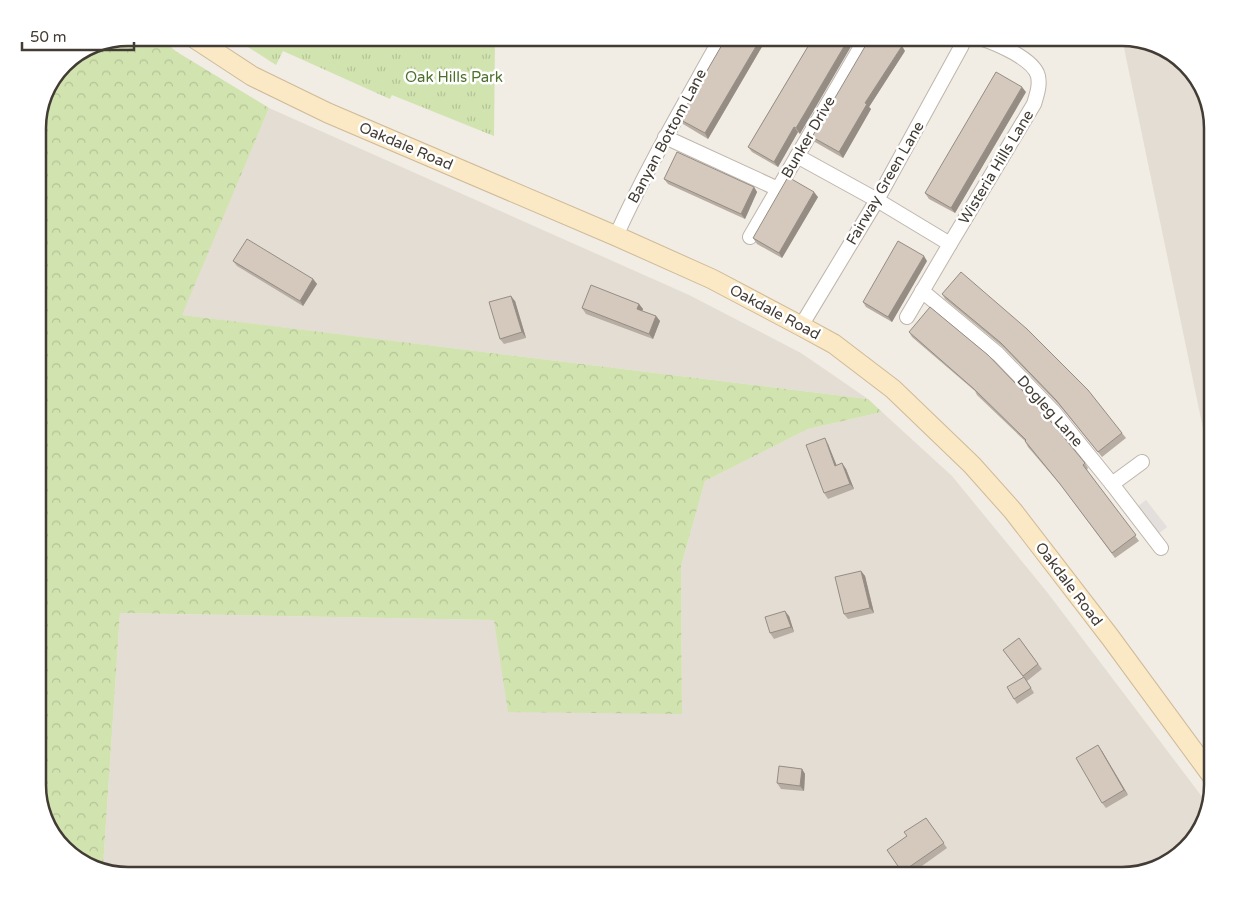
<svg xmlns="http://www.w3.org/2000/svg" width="1250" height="913" font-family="'Varela Round',sans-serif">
<defs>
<pattern id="forest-crowns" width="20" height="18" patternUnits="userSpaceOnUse" patternTransform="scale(1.25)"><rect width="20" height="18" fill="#d1e3af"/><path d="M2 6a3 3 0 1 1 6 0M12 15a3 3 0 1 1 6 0" fill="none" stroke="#b5c497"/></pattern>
<pattern id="park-tufts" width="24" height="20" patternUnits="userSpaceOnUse" patternTransform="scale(1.25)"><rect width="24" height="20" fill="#d1e3af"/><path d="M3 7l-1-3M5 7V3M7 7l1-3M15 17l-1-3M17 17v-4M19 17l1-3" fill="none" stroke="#b5c497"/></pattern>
</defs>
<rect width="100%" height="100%" fill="#f1ece4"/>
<g fill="#e4ddd3">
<path d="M1122 38 1177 56 1203 88 1212 128V744L1206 735V443Z"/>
<path d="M269 108 689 295 801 353 868 399 181 315Z"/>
<path d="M882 412 952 476 1047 592 1203 798 1200 821 1194 840 1162 866 1122 875H128L103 867 120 613 494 620 682 714 681 566 705 481 808 429Z"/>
</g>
<path fill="url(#forest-crowns)" d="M128 38H159L177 52 269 108 182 315 868 399 882 412 808 429 705 481 681 566 682 714 508 712 494 620 120 613 103 867 73 857 47 825 38 790V122L47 88 68 60Z"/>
<path fill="url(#park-tufts)" d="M234 38H495L494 136 392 95 390 99 283 51 276 65Z"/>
<path fill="#e2dfdc" d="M1146 500 1167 527 1158 534 1137 507Z"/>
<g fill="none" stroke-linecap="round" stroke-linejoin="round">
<g stroke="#bfb5ab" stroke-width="16">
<g id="street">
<path d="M665 137 778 189"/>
<path d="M797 156 877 200 950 244"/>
<path d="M616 236C647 167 685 103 721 38"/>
<path d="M750 237 866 38"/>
<path d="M922 291 998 354 1053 411 1112 484 1161 548"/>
<path d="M907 317 950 244 1034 104C1037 94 1040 86 1038 76 1034 59 996 43 980 38"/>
<path d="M801 326 877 200 961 47 965 38"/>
<path d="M1112 484 1142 462"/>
</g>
</g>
<g stroke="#ceba97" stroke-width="21">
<path id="secondary" d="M194 38 252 76 328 113 616 236 712 279 801 326 834 344 893 389 972 465 1013 511 1110 637 1212 776"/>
</g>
<use href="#street" stroke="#fff" stroke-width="14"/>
<use href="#secondary" stroke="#fbe8c4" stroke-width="19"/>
</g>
<g fill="#b7ada3">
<path d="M726 38H767L708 139 683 124 679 119Z"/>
<path d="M813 38 800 134 798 132 778 167 752 152 748 147Z"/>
<path d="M905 51 869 107 871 109 843 158 815 142 812 137Z"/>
<path d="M1026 92 955 213 929 199 925 193Z"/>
<path d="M664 179 754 187 757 192 745 219 668 184Z"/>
<path d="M818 197 782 258 757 244 753 238Z"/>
<path d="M233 261 313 279 317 284 303 306 237 266Z"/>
<path d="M927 261 892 322 866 307 863 302Z"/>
<path d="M942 294 1122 433 1126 438 1102 457 1059 405 1004 348 945 299Z"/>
<path d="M515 301 526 338 504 344 500 339Z"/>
<path d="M639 304 643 309 642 311 656 316 660 321 653 339 586 314 582 308Z"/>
<path d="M909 332 1085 463 1088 468 1087 470 1139 541 1115 558 1064 489 1028 447 1025 441 977 395 975 391 912 337Z"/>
<path d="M828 444 836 466 842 463 846 469 854 489 828 499 824 493Z"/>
<path d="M861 571 865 576 874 613 848 619 844 614Z"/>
<path d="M789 616 794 632 774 639 770 633Z"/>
<path d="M1019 638 1042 669 1027 681 1034 693 1017 704 1014 699 1023 677 1003 650Z"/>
<path d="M1102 751 1128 795 1106 808 1102 803Z"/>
<path d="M802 769 805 774 804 791 781 789 777 783Z"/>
<path d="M926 818 947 848 908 876H905L887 850 907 836Z"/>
</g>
<g fill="#958d84">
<path d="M761 38H767L708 139 705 133Z"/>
<path d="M849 38H856L800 134 796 128Z"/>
<path d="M902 46 905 51 869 107 871 109 843 158 839 152 865 103Z"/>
<path d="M1022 87 1026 92 955 213 951 208Z"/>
<path d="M794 127 798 132 778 167 774 162Z"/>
<path d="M754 187 757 192 745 219 741 214Z"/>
<path d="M814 192 818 197 782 258 779 253Z"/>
<path d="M924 256 927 261 892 322 888 317Z"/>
<path d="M313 279 317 284 303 306 300 301Z"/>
<path d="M511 296 515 301 526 338 522 332Z"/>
<path d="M639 304 643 309 641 314 637 309Z"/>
<path d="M656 316 660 321 653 339 649 334Z"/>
<path d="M825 438 828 444 839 471 835 466Z"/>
<path d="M842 463 846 469 854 489 850 484Z"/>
<path d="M861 571 865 576 874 613 870 608Z"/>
<path d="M785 611 789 616 794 632 791 627Z"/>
<path d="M1098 745 1102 751 1128 795 1124 790Z"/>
<path d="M802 769 805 774 804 791 800 786Z"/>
</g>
<g fill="#d5c9bd" stroke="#958d84">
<path d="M726 38H761L705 133 679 119Z"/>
<path d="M813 38H849L796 128 794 127 774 162 748 147Z"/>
<path d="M870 38H888L902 46 865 103 867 104 839 152 812 137Z"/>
<path d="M996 72 1022 87 951 208 925 193Z"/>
<path d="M677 152 754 187 741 214 664 179Z"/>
<path d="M788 177 814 192 779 253 753 238Z"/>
<path d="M247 239 313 279 300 301 233 261Z"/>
<path d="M898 241 924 256 888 317 863 302Z"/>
<path d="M961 272 1027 329 1088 390 1122 433 1098 452 1056 400 1001 343 942 294Z"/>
<path d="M591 285 639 304 637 309 656 316 649 334 582 308Z"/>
<path d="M511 296 522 332 500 339 489 302Z"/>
<path d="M930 307 988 355 1043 412 1085 463 1083 465 1136 535 1112 553 1060 484 1025 441 1026 440 974 389 909 332Z"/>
<path d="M825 438 835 466 842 463 850 484 824 493 806 445Z"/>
<path d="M861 571 870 608 844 614 835 577Z"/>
<path d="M785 611 791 627 770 633 765 617Z"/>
<path d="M1019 638 1038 664 1023 676 1003 650Z"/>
<path d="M1024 677 1031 688 1014 699 1007 687Z"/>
<path d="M1098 745 1124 790 1102 803 1076 758Z"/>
<path d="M779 766 802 769 800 786 777 783Z"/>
<path d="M926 818 944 843 902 872 887 850 907 836 904 832Z"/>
</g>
<g text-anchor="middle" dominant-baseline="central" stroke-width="5" stroke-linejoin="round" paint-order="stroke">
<g font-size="15" fill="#4d702c" stroke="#fff">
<text x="454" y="77">Oak Hills Park</text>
</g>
<g font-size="15" fill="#433c35" stroke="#fff">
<text transform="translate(667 136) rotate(-62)">Banyan Bottom Lane</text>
<text transform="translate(808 137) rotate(-60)">Bunker Drive</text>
<text transform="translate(406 146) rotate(23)">Oakdale Road</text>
<text transform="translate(996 167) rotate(-59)">Wisteria Hills Lane</text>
<text transform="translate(885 183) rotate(-60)">Fairway Green Lane</text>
<text transform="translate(775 312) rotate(28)">Oakdale Road</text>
<text transform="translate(1050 411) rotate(48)">Dogleg Lane</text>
<text transform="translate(1069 584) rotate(53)">Oakdale Road</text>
</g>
</g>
<path d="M0 0H1250V913H0ZM128 46H1122A82 82 0 0 1 1204 128V785A82 82 0 0 1 1122 867H128A82 82 0 0 1 46 785V128A82 82 0 0 1 128 46Z" fill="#fff" fill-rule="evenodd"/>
<path fill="none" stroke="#433c35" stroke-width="2.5" d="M128 46H1122A82 82 0 0 1 1204 128V785A82 82 0 0 1 1122 867H128A82 82 0 0 1 46 785V128A82 82 0 0 1 128 46Z"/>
<path d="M22 42v8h112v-8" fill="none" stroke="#433c35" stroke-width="2.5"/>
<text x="30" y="42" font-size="15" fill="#433c35" stroke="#ffffff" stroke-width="4" paint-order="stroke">50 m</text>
</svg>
